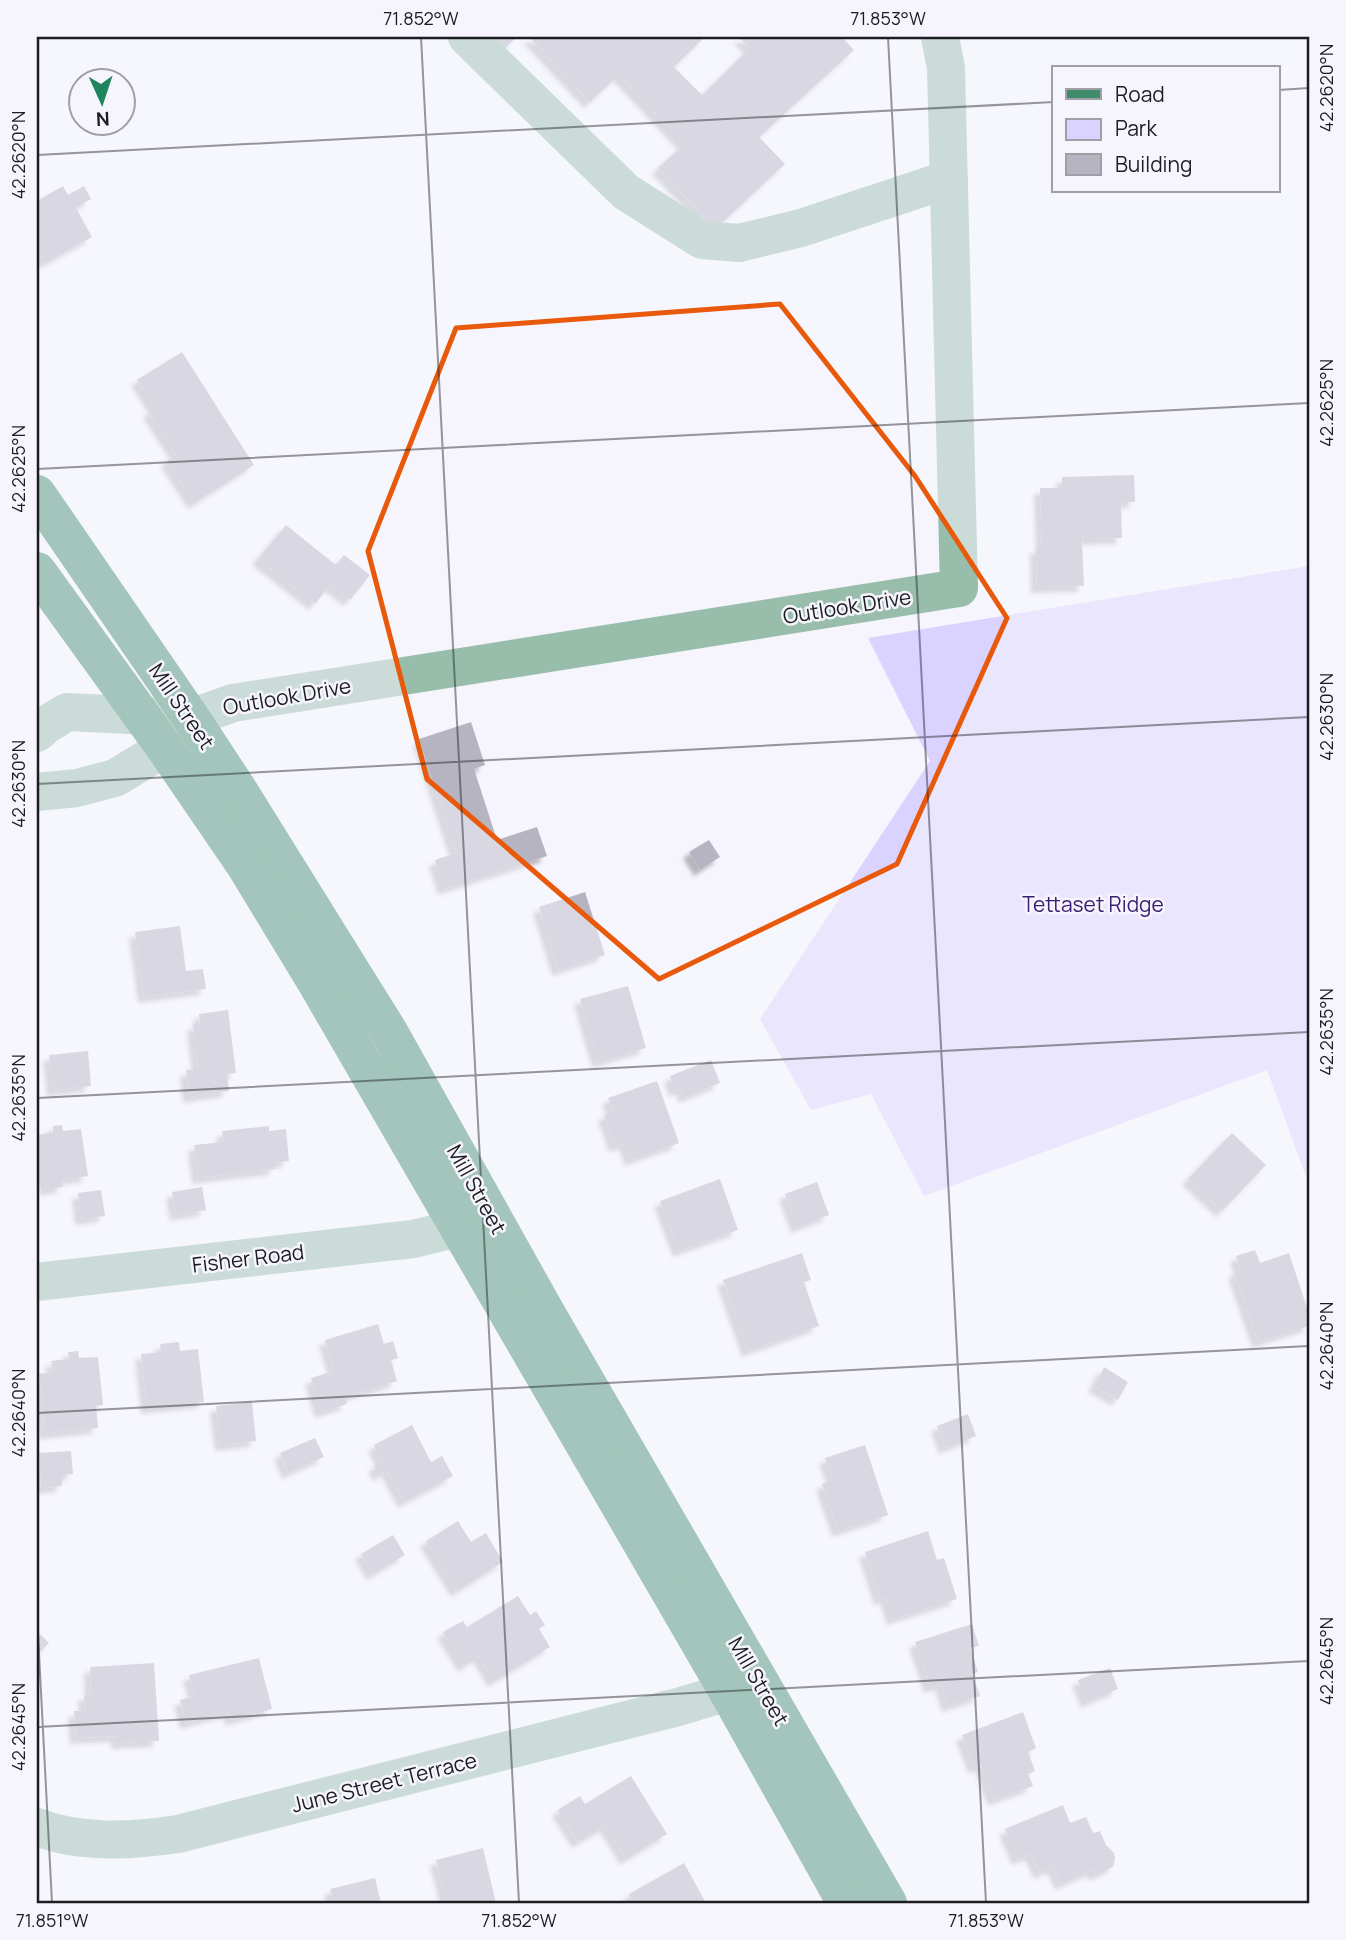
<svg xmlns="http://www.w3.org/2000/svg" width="1346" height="1940" font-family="Manrope,sans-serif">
<defs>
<filter id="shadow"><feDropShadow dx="-6" dy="6" stdDeviation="2" flood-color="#0004"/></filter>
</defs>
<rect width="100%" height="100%" fill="#f6f5fd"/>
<path fill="#dad2ff" d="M1309 566V1185L1267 1070 924 1196 871 1094 811 1110 760 1019 930 761 868 638Z"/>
<g fill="#b6b4c1" filter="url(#shadow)">
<path d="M478 37H517L496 56Z"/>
<path d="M529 37H705L674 67 702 95 750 48 739 37H842L854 50 759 137 785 164 715 229 658 168 684 144 619 75 590 102Z"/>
<path d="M63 186 68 195 84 186 91 199 76 208 92 237 45 263 37 248V201Z"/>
<path d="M182 352 254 465 194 503 167 461 176 454 149 412 155 408 137 380Z"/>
<path d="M1134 475 1135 502H1121L1122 538 1082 539 1084 586 1037 587 1036 548 1042 547 1040 488H1062V477Z"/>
<path d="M286 525 336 565 344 555 370 575 350 600 330 585 315 604 258 559Z"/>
<path d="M471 722 485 765 474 769 497 840 537 827 547 856 444 889 435 860 456 853 419 739Z"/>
<path d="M709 840 720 857 700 870 689 852Z"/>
<path d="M585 892 605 955 558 970 539 907Z"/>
<path d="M180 926 186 971 203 969 206 989 144 997 135 932Z"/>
<path d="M628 986 646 1048 598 1062 580 999Z"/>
<path d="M228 1010 236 1073 227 1074 229 1091 189 1097 186 1070 198 1069 193 1024H200L199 1014Z"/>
<path d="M88 1051 91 1086 53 1090 49 1055Z"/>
<path d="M711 1060 720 1083 685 1097 681 1088 675 1091 670 1076Z"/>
<path d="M657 1081 679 1143 631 1160 625 1143 615 1146 604 1115 613 1111 608 1098Z"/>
<path d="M62 1125 63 1131 81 1129 88 1176 62 1180 63 1187 46 1190 45 1180 37 1181V1135L53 1132V1126Z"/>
<path d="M269 1126V1131L286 1129 289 1161 275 1163V1169L198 1178 194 1145 224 1142 222 1131Z"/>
<path d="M1232 1133 1266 1165 1222 1211 1188 1179Z"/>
<path d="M720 1179 738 1230 679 1251 660 1201Z"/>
<path d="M817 1182 829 1215 797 1227 785 1194Z"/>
<path d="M202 1187 206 1210 176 1215 172 1192Z"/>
<path d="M101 1190 105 1216 81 1219 78 1193Z"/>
<path d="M1255 1250 1260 1263 1289 1253 1309 1314V1326L1258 1342 1234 1272 1240 1270 1236 1256Z"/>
<path d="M802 1253 811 1280 804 1282 819 1326 748 1351 723 1280Z"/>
<path d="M378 1324 384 1344 393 1341 398 1358 391 1360 397 1381 345 1397 347 1404 321 1412 311 1378 334 1371 325 1340Z"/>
<path d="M179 1342 180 1351 198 1349 204 1402 147 1408 141 1354 161 1352 160 1344Z"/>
<path d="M78 1351 79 1358 98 1357 103 1405 96 1406 98 1428 45 1433 39 1374 53 1372 51 1361 69 1359 68 1352Z"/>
<path d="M1104 1367 1128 1382 1118 1400 1094 1386Z"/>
<path d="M252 1402 256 1441 221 1445 216 1406Z"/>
<path d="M968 1414 976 1436 945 1448 937 1426Z"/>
<path d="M412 1425 431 1462 442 1456 453 1476 404 1502 387 1470 379 1475 374 1466 382 1461 374 1445Z"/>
<path d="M315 1438 324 1457 288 1473 280 1453Z"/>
<path d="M865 1445 888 1515 838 1531 822 1484 833 1480 825 1458Z"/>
<path d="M71 1451 73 1474 62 1475V1486L41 1488 39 1453Z"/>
<path d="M458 1521 471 1542 486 1533 503 1562 457 1591 426 1541Z"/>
<path d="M928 1531 937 1560 944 1558 957 1599 893 1619 886 1597 880 1599 865 1552Z"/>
<path d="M393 1535 405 1555 373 1574 361 1554Z"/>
<path d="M518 1596 530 1615 536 1611 545 1625 539 1629 550 1647 494 1681 479 1656 464 1666 443 1632 463 1621 467 1627Z"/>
<path d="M972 1624 979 1646 970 1648 978 1672 972 1674 980 1696 948 1706 941 1684 930 1687 915 1642Z"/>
<path d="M37 1631 49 1643 37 1655Z"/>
<path d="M259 1658 272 1709 231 1720 229 1712 186 1723 180 1700 195 1696 189 1675Z"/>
<path d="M154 1663 159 1741 117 1743V1736L76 1738 74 1711H85L84 1695 91 1694 90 1667Z"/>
<path d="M1110 1668 1118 1689 1087 1702 1078 1680Z"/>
<path d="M1023 1712 1036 1748 1028 1752 1035 1771 1028 1774 1033 1786 994 1800 981 1765 974 1767 962 1735Z"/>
<path d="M631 1776 667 1834 626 1859 606 1826 578 1842 558 1810 580 1796 585 1804Z"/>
<path d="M1063 1805 1070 1823 1086 1817 1093 1833 1100 1831 1106 1845 1114 1853 1115 1859 1113 1867 1095 1875 1093 1870 1061 1884 1053 1867 1040 1873 1031 1854 1018 1859 1005 1829Z"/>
<path d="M483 1848 496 1903H447L436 1860Z"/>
<path d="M684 1863 706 1903H634L629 1894Z"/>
<path d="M375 1878 381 1903H334L330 1889Z"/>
</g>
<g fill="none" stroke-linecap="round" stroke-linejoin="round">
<g stroke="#98bdaa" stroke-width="38">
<path d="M467 37 626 192 702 240 739 243 801 228 949 179"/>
<path d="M37 733 46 725 67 712 191 718 233 703 959 588 946 68 940 37"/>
<path d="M37 792 77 788 115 778 165 748 187 722"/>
<path d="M37 1282 413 1239 459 1228"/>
<path d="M37 1827C81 1844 132 1841 178 1834L678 1707 728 1692"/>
</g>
<g stroke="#408b6a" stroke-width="38">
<path d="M37 494 191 718 237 788 389 1032 544 1309 888 1903"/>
<path d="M37 571 165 748 245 865 316 982 728 1692 846 1903"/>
</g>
</g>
<path d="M0 0H1346V1940H0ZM780 304 915 476 1007 618 897 864 659 979 427 779 368 551 456 328Z" fill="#f6f5fd" fill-opacity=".55" fill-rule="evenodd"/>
<path fill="none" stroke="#e8590c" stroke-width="5" stroke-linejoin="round" d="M780 304 915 476 1007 618 897 864 659 979 427 779 368 551 456 328Z"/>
<path fill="none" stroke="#1d1d21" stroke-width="2" stroke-opacity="0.45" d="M421 37 519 1903M888 37 986 1903M1278 90 1309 88M37 155 1054 102M37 469 1309 403M37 784 1309 717M37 1098 1309 1032M37 1413 1309 1346M37 1615 52 1903M37 1727 1309 1661"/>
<g text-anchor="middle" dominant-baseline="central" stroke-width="5" stroke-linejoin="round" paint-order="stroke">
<g font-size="21" fill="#1d1d21" stroke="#f6f5fd">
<text transform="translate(847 606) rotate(-9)">Outlook Drive</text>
<text transform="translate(287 696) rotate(-10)">Outlook Drive</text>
<text transform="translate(182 706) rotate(56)">Mill Street</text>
<text transform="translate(477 1189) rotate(61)">Mill Street</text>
<text transform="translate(248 1258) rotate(-7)">Fisher Road</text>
<text transform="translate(759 1681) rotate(60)">Mill Street</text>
<text transform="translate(384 1782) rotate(-14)">June Street Terrace</text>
</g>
<g font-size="21" fill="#3b1d72" stroke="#f6f5fd">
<text x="1093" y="904">Tettaset Ridge</text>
</g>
</g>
<rect width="1346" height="1940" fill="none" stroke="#f6f5fd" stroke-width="77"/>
<rect x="1052" y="66" width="228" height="126" fill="#f6f5fd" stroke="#9f9fa5" stroke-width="2"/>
<rect x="1066" y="89" width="35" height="10" fill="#408b6a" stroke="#9f9fa5" stroke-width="2"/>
<text x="1115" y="102" font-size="21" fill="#1d1d21">Road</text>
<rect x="1066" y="119" width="35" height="21" fill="#dad2ff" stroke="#9f9fa5" stroke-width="2"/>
<text x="1115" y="136" font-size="21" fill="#1d1d21">Park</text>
<rect x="1066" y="154" width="35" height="21" fill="#b6b4c1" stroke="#9f9fa5" stroke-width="2"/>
<text x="1115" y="172" font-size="21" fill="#1d1d21">Building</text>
<g transform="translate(102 102) rotate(177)"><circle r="33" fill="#f6f5fd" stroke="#9f9fa5" stroke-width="2"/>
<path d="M0-5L12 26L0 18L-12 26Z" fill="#20855f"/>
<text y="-10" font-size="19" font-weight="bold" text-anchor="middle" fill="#1d1d21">N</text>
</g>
<rect x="38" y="38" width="1270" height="1864" fill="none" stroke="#1d1d21" stroke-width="2.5"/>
<g font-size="18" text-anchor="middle" fill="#1d1d21">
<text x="421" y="25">71.852°W</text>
<text x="888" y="25">71.853°W</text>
<text transform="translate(1327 88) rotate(-90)" y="6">42.2620°N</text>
<text transform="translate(19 155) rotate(-90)" y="6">42.2620°N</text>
<text transform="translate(1327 403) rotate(-90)" y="6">42.2625°N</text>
<text transform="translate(19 469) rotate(-90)" y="6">42.2625°N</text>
<text transform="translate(1327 717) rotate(-90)" y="6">42.2630°N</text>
<text transform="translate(19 784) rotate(-90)" y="6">42.2630°N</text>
<text transform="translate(1327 1032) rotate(-90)" y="6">42.2635°N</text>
<text transform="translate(19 1098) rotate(-90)" y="6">42.2635°N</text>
<text transform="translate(1327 1346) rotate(-90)" y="6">42.2640°N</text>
<text transform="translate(19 1413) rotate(-90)" y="6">42.2640°N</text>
<text transform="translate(1327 1661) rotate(-90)" y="6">42.2645°N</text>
<text transform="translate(19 1727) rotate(-90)" y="6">42.2645°N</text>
<text x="52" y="1927">71.851°W</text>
<text x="519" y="1927">71.852°W</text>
<text x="986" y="1927">71.853°W</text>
</g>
</svg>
